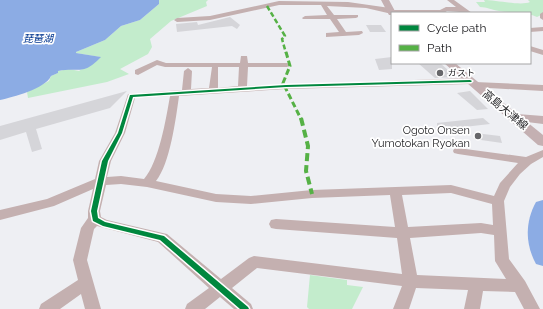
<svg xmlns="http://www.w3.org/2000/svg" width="543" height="309" font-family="Raleway,'Noto Sans JP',sans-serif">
<rect width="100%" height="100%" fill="#eeeff3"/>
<g fill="#c3eccc">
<path d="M159 0H208L206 2 207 6 171 21 150 39 152 47 148 54 120 69 129 74 107 82 28 98 27 92 49 81 51 76 58 73V71L69 69 79 71 100 57 76 53V52L105 40 121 26 140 20 159 4Z"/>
<path d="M484 0C496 0 521 6 530 2L528 0H543V14L537 17C524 11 512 13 499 11 492 10 487 7 480 7L476 2H485Z"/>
<path d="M310 275 347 280V285L363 287 352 309H309L307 307Z"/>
</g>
<path fill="#8cace4" d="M0 0H159V4L140 20 121 26 105 40 76 52V53L101 57C83 76 79 67 58 71V73L51 76C45 89 13 97 0 100Z"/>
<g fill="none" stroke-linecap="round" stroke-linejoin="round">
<path fill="#8cace4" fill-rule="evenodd" d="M543 200V266L536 264C525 244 525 222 536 202Z"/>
</g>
<g fill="#d5d5d9">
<path d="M230 17 240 25 237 29 232 26 177 32 176 24 197 22 198 25Z"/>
<path d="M366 25H381L386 32H370Z"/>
<path d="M392 57V69L379 70 375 59Z"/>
<path d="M418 63H440L456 77 435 78Z"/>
<path d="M127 91 110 108 36 129 42 149 32 152 26 132 0 140V126Z"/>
<path d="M470 91 488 109 477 110 457 93Z"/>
<path d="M483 118 490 124 455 128 437 127V123Z"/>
<path d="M475 133 500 136 502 143 474 139Z"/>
</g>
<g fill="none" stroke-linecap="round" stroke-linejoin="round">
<g fill="#c4b0b0" fill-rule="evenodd">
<path d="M447 0H454L472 13 447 11 444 13 392 14 366 8 327 6 334 15H358V17L356 18 337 19 346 32 362 31 363 33 359 35 326 37V33L339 32 330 19H303L302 18 305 16 327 15 321 5H279L210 20 177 22 174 20 177 18 210 16 279 1 348 2 390 8 393 10H440L446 7H456Z"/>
<path d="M543 12V20L540 18V14Z"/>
<path d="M543 27V31L530 32V28Z"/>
<path d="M530 46 543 50V55L530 51Z"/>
<path d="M241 56H247L248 63H287L291 65 287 67H248L247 86 470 78 474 81 470 84 286 89 179 96C176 118 170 164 156 181L216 194 251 196 312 190 451 185 494 196 500 183 518 163 458 154 454 153 453 151 454 149 458 148 526 157 543 150V157L531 164 520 174 510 187 504 201 509 259 525 281 540 309H524L515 292 483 291 480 309H464L468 290 416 288 409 309H393L402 286 257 268 232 288 251 304 253 309H234L220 297 205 309H185L187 304 209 288 158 242 97 226 94 229 87 260 101 309H85L81 294 60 309H39L41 304 78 280 73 260 81 228 88 218V211L93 189 54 206 0 220V210L47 199 95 179 99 161 115 133 128 94 182 90 184 71 188 68 192 71 191 89 209 88 212 67H165L157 65 138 75 135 74V70L157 60 166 63H240ZM218 67H239L238 86 218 88ZM170 96C166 119 159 162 144 179L121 176 107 177 111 161 125 133 135 98ZM121 184 147 187 216 202 251 204 312 198 390 195 395 227 276 219 271 220 269 224 271 228 276 229 397 238 402 274 254 256 249 258 221 279 167 234 107 220 101 217 100 211 106 185ZM451 193 492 204 493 225 481 223 408 227 402 195ZM481 233 494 235 495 261 506 279 417 275 410 238Z"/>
<path d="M475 82 543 85V91L472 87V83Z"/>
</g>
<g fill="#c4b0b2" fill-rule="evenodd">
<path d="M381 0H389L396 13H392V15H389Z"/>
<path d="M444 63H455L517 114 543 116V124L527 122 543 135V146L538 145Z"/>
</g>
<path stroke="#55b145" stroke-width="2.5" stroke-dasharray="5 2.5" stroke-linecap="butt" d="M267 6 285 36 282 39 286 53"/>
<path stroke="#55b145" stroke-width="3" stroke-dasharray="6 3" stroke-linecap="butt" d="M286 52 290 66 283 83 301 119"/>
<path stroke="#55b145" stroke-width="4" stroke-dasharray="8 4" stroke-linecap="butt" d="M301 118 308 146 306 171 312 194"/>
<g stroke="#fff" stroke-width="3">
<path id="cycleway" d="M470 80 472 81 471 82 286 87 133 97 122 133 108 161 97 211 98 218 105 222 164 236 248 307 249 309H240L160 240 103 226 93 221 91 211 102 161 118 133 130 95 286 85Z"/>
</g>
<use href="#cycleway" fill="#00873e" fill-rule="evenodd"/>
</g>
<g fill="#67676a" stroke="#fff" stroke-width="1.5">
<circle cx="440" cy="73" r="4"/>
<circle cx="478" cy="136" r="4"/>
</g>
<g text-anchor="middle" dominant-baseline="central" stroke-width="3.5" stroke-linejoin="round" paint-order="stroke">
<g font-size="9" fill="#1e1e21" stroke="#fff" text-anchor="start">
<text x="448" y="73">ガスト</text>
</g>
<g font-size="10" font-style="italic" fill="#00358e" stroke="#fff">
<text x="38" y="38">琵琶湖</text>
</g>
<g font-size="11" fill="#1e1e21" stroke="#fff">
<text transform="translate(505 110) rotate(40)">高島大津線</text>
</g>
<g font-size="11" fill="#1e1e21" stroke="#fff" text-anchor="end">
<text x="470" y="130">Ogoto Onsen<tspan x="470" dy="13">Yumotokan Ryokan</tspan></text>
</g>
</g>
<rect x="391" y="12" width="140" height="52" fill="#ffffff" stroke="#a5a5a6"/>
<rect x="399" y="25" width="20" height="6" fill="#00873e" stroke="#a5a5a6"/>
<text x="427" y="32" font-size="12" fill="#1e1e21">Cycle path</text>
<rect x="399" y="45" width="20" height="6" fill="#55b145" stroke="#a5a5a6"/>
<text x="427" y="52" font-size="12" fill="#1e1e21">Path</text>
</svg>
